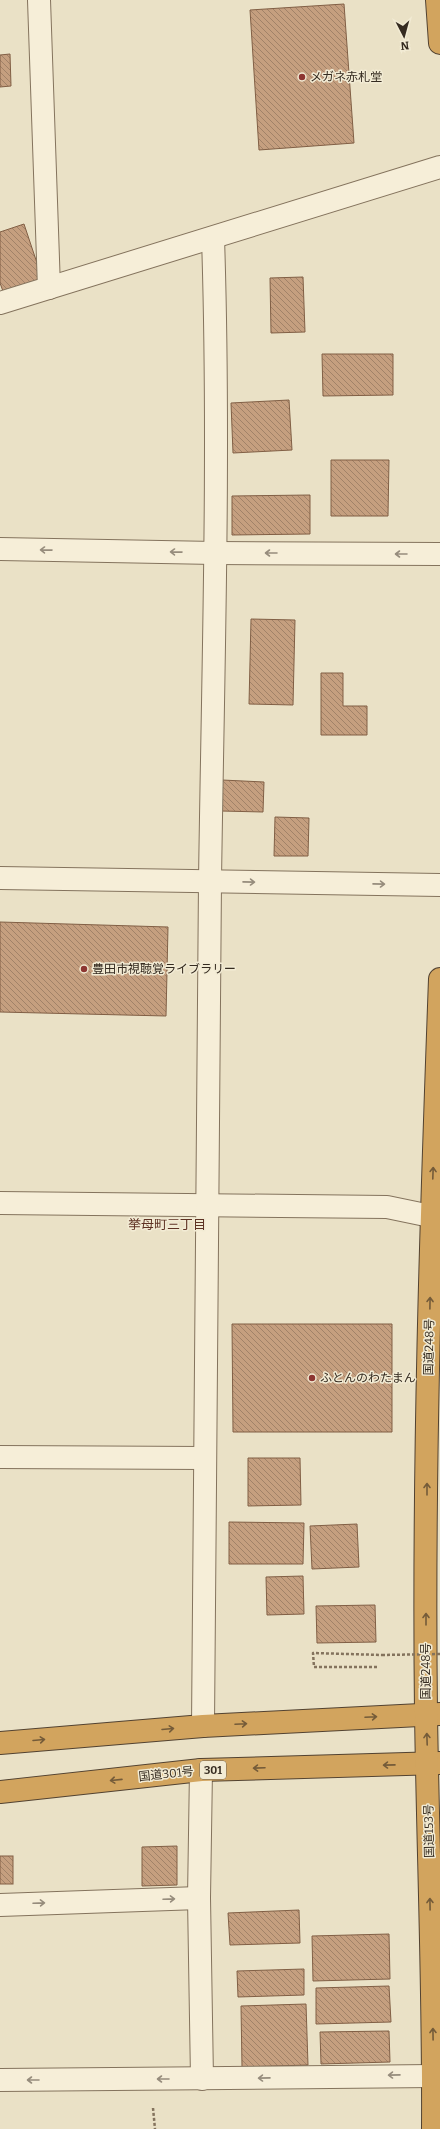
<svg xmlns="http://www.w3.org/2000/svg" width="440" height="2129" font-family="Bitter,'Noto Sans JP',serif">
<defs>
<pattern id="building-back-hatch" width="6" height="6" patternUnits="userSpaceOnUse"><rect width="6" height="6" fill="#c59f7f"/><path d="M-1 5l2 2M0 0l6 6M5-1l2 2" fill="none" stroke="#a18268"/></pattern>
</defs>
<rect width="100%" height="100%" fill="#eae1c6"/>
<g fill="url(#building-back-hatch)" stroke="#815f45">
<path d="M344 4 354 143 259 150 250 10Z"/>
<path d="M10 54 11 86 0 87V55Z"/>
<path d="M24 224 43 281 4 294 0 283V232Z"/>
<path d="M303 277 305 332 271 333 270 278Z"/>
<path d="M322 354H393V395L323 396Z"/>
<path d="M289 400 292 450 233 453 231 403Z"/>
<path d="M331 460H389L388 516H331Z"/>
<path d="M310 495V534L232 535V496Z"/>
<path d="M251 619 295 620 293 705 249 704Z"/>
<path d="M321 673H343V706H367V735H321Z"/>
<path d="M222 780 264 782 263 812 221 811Z"/>
<path d="M275 817 309 818 308 856H274Z"/>
<path d="M0 922 168 927 166 1016 0 1012Z"/>
<path d="M232 1324H392V1432H233Z"/>
<path d="M248 1458H300L301 1505 248 1506Z"/>
<path d="M229 1522 304 1523 303 1564H229Z"/>
<path d="M357 1524 359 1567 312 1569 310 1526Z"/>
<path d="M303 1576 304 1614 267 1615 266 1577Z"/>
<path d="M375 1605 376 1642 317 1643 316 1606Z"/>
<path d="M177 1846V1885L142 1886V1847Z"/>
<rect x="0" y="1856" width="13" height="28"/>
<path d="M299 1910 300 1943 230 1945 228 1913Z"/>
<path d="M389 1934 390 1979 313 1981 312 1936Z"/>
<path d="M304 1969V1995L238 1997 237 1971Z"/>
<path d="M389 1986 391 2022 316 2024V1988Z"/>
<path d="M306 2004 308 2065 242 2067 241 2006Z"/>
<path d="M389 2031 390 2062 321 2064 320 2032Z"/>
</g>
<g fill="none" stroke-linecap="round" stroke-linejoin="round">
<g stroke="#84735d" stroke-width="24">
<g id="minor">
<path d="M39 0 49 288"/>
<path d="M0 303 440 167"/>
<path d="M0 549 215 553 440 554"/>
<path d="M0 878 440 885"/>
<path d="M0 1203 387 1207 440 1218"/>
<path d="M0 1457 204 1458"/>
<path d="M203 1726C205 1445 206 1163 210 881 213 667 220 452 213 238"/>
<path d="M201 1770 199 1898 202 2079"/>
<path d="M0 1905 199 1898"/>
<path d="M0 2080 433 2076"/>
</g>
</g>
<g stroke="#524231" stroke-width="24">
<g id="highway">
<path d="M437 0 440 43"/>
<path d="M0 1743 203 1726 440 1714"/>
<path d="M0 1792 201 1770 440 1763"/>
<path d="M433 2129C434 1990 428 1852 426 1713 423 1468 431 1223 440 979"/>
</g>
</g>
<g stroke="#84735d" stroke-width="2.5" stroke-dasharray="3 2" stroke-linecap="butt">
<path d="M377 1667H314L313 1653 382 1655"/>
<path d="M153 2108 155 2129"/>
</g>
<use href="#minor" stroke="#f6eed8" stroke-width="22"/>
<use href="#highway" stroke="#d2a45e" stroke-width="22"/>
<path stroke="#84735d" stroke-width="2.5" stroke-dasharray="3 2" stroke-linecap="butt" d="M382 1655 440 1654"/>
</g>
<defs><path id="oneway-shaft" d="M-6 0H5M1.5-3L5.5 0L1.5 3" fill="none" stroke-width="1.6" stroke-linecap="round" stroke-linejoin="round"/></defs>
<g stroke="#968c7c">
<use href="#oneway-shaft" transform="translate(46 550) rotate(-179)"/>
<use href="#oneway-shaft" transform="translate(176 552) rotate(-179)"/>
<use href="#oneway-shaft" transform="translate(271 553) rotate(-180)"/>
<use href="#oneway-shaft" transform="translate(401 554) rotate(-180)"/>
<use href="#oneway-shaft" transform="translate(249 882) rotate(1)"/>
<use href="#oneway-shaft" transform="translate(379 884) rotate(1)"/>
<use href="#oneway-shaft" transform="translate(169 1899) rotate(-2)"/>
<use href="#oneway-shaft" transform="translate(39 1903) rotate(-2)"/>
<use href="#oneway-shaft" transform="translate(394 2075) rotate(179)"/>
<use href="#oneway-shaft" transform="translate(264 2078) rotate(179)"/>
<use href="#oneway-shaft" transform="translate(163 2079) rotate(180)"/>
<use href="#oneway-shaft" transform="translate(33 2080) rotate(180)"/>
</g>
<g stroke="#745b39">
<use href="#oneway-shaft" transform="translate(433 1173) rotate(-88)"/>
<use href="#oneway-shaft" transform="translate(430 1303) rotate(-89)"/>
<use href="#oneway-shaft" transform="translate(427 1489) rotate(-90)"/>
<use href="#oneway-shaft" transform="translate(426 1619) rotate(-90)"/>
<use href="#oneway-shaft" transform="translate(371 1717) rotate(-3)"/>
<use href="#oneway-shaft" transform="translate(241 1724) rotate(-3)"/>
<use href="#oneway-shaft" transform="translate(168 1729) rotate(-5)"/>
<use href="#oneway-shaft" transform="translate(427 1739) rotate(-92)"/>
<use href="#oneway-shaft" transform="translate(39 1740) rotate(-5)"/>
<use href="#oneway-shaft" transform="translate(389 1765) rotate(179)"/>
<use href="#oneway-shaft" transform="translate(259 1768) rotate(178)"/>
<use href="#oneway-shaft" transform="translate(116 1780) rotate(174)"/>
<use href="#oneway-shaft" transform="translate(430 1904) rotate(-91)"/>
<use href="#oneway-shaft" transform="translate(433 2034) rotate(-91)"/>
</g>
<g fill="#8d3632" stroke="#f2ebd4" stroke-width="1.5">
<circle cx="302" cy="77" r="4"/>
<circle cx="84" cy="969" r="4"/>
<circle cx="312" cy="1378" r="4"/>
</g>
<g text-anchor="middle" dominant-baseline="central" stroke-width="3" stroke-linejoin="round" paint-order="stroke">
<rect fill="#f2ebd4" stroke="#6e6556" stroke-width="1" x="200" y="1761" width="26" height="18" rx="3"/>
<g font-size="11" font-weight="bold" fill="#352b20">
<text x="213" y="1770">301</text>
</g>
<g font-size="12" fill="#352b20" stroke="#f2ebd4" text-anchor="start">
<text x="310" y="77">メガネ赤札堂</text>
<text x="92" y="969">豊田市視聴覚ライブラリー</text>
<text x="320" y="1378">ふとんのわたまん</text>
</g>
<g font-size="12" fill="#352b20" stroke="#f2ebd4">
<text transform="translate(429 1347) rotate(-89)">国道248号</text>
<text transform="translate(426 1671) rotate(-90)">国道248号</text>
<text transform="translate(166 1774) rotate(-6)">国道301号</text>
<text transform="translate(429 1831) rotate(-91)">国道153号</text>
</g>
<g font-size="13" fill="#5e3223" stroke="#f2ebd4">
<text x="167" y="1224">挙母町三丁目</text>
</g>
</g>
<g transform="translate(404 36) rotate(174)" stroke="#f2ebd4" stroke-width="3" paint-order="stroke">
<path d="M0-3L7 15L0 10L-7 15Z" fill="#352b20"/>
<text y="-6" font-size="11" font-weight="bold" text-anchor="middle" fill="#352b20">N</text>
</g>
</svg>
